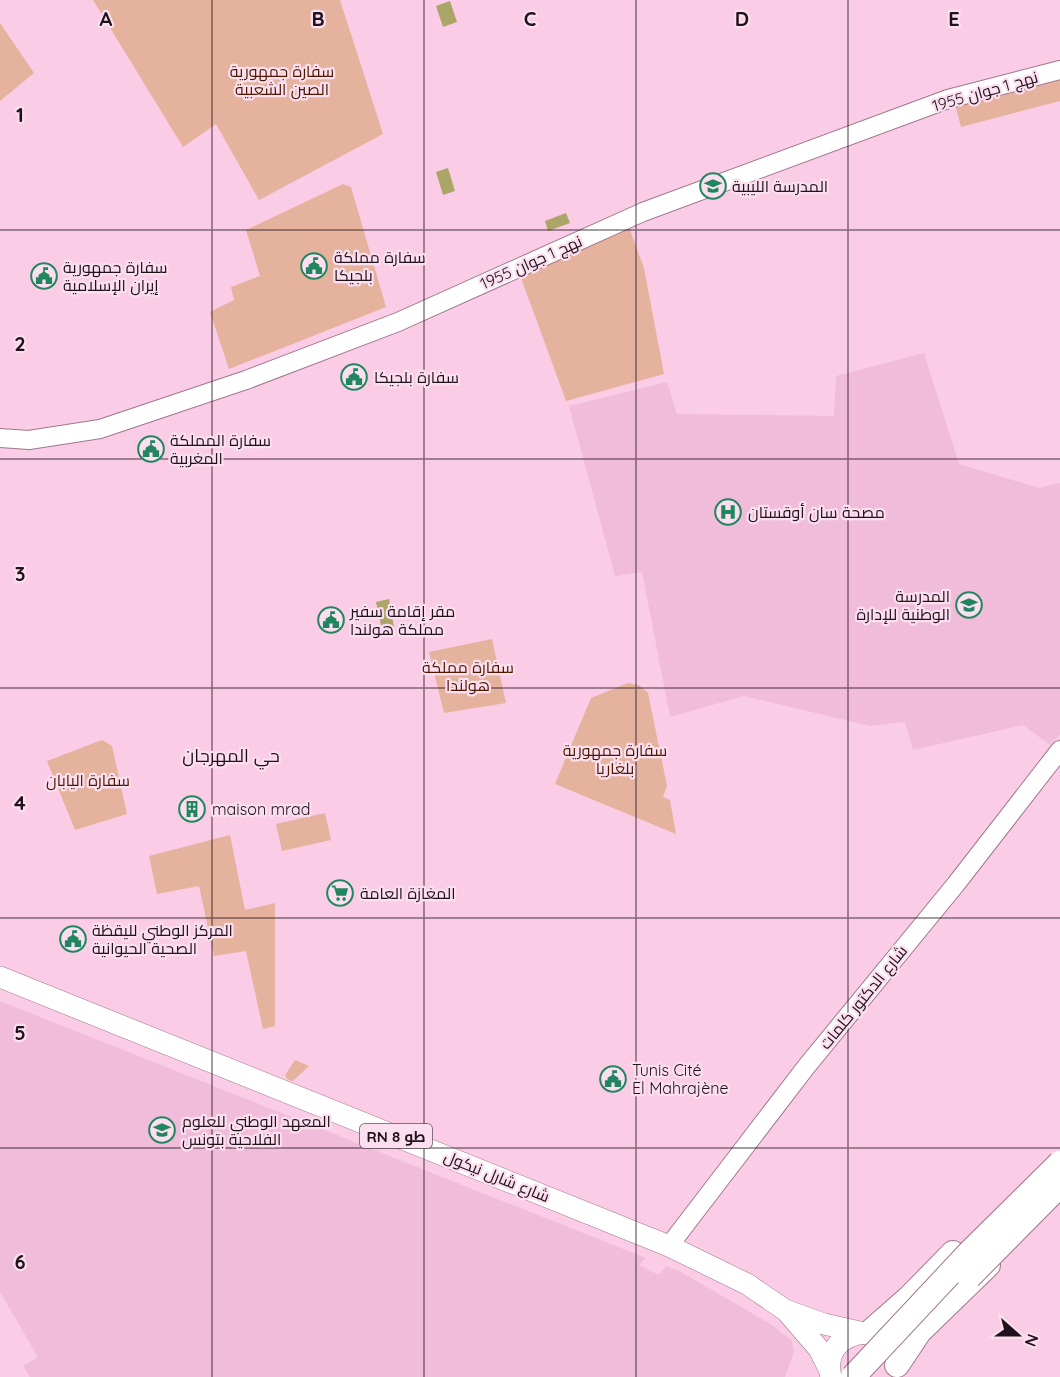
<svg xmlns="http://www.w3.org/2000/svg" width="1060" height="1377" font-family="Quicksand,Cairo,sans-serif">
<rect width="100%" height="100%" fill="#facce6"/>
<g fill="#f1bcda">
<path d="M924 353 959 464 1039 488 1060 483V734L1050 745 1023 725 913 750 905 722 870 726 744 696 670 717 642 572 615 576 569 406 667 382 677 414 834 416 836 376Z"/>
<path d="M0 1001 646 1258 639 1265 659 1275 666 1266 681 1272 772 1325 792 1341 794 1352 785 1377H30L23 1366 38 1357 0 1292Z"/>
</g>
<g fill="#e5b29d">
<path d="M93 0H340L383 134 259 200 216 124 183 147Z"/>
<path d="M0 23 34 73 0 101Z"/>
<path d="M1060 74V101L961 127 954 100Z"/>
<path d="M343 184 351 187 386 307 229 369 210 312 234 300 231 287 260 276 246 230Z"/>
<path d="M629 227 644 268 664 374 566 401 520 275Z"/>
<path d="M492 639 506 703 444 713 429 652Z"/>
<path d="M628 683 639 685 648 693 667 786 663 797 670 800 676 834 555 784 591 698Z"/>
<path d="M102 740 112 746 127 814 75 830 47 761Z"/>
<path d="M325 813 331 840 282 851 276 824Z"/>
<path d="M230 835 245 910 275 903V1026L263 1029 246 951 214 956 199 886 157 894 149 856Z"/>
<path d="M295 1060 309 1066 293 1081 288 1080 285 1075Z"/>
</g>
<g fill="#aca568">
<path d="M450 1 457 22 443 27 436 6Z"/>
<path d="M448 168 455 191 443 195 436 172Z"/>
<path d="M566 213 570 223 548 231 545 221Z"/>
<path d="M389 599 394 627 382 630 376 602Z"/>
</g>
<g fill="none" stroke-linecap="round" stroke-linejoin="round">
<g stroke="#a0768e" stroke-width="20">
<g id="secondary">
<path d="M0 438 29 440 100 429 246 380 398 322 643 212 948 99 1060 70"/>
<path d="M669 1246 806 1067 956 884 1060 750"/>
</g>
</g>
<g stroke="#a0768e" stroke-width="22">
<g id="primary">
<path d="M0 977 669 1246 747 1284 785 1310 824 1324 864 1333"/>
<path d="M788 1313 819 1349 829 1369"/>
<path d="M831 1377C825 1352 840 1336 864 1333"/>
</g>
</g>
<g stroke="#a0768e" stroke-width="26">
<g id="highway">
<path d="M869 1333 910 1297 953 1253"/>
<path d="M897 1365 919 1332 988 1265"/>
</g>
</g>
<use href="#secondary" stroke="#fff" stroke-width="18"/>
<use href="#primary" stroke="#fff" stroke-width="21"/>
<use href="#highway" stroke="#fff" stroke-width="24"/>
<g stroke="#a0768e" stroke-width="26" stroke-linecap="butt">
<g id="highway-bridge">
<path d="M969 1277 1060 1185"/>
<path d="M853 1377 970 1252 1060 1163"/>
</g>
</g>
<use href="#highway-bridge" stroke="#fff" stroke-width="24"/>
</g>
<path fill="none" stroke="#21111b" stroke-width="1.5" stroke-opacity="0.55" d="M212 0V1377M424 0V1377M636 0V1377M848 0V1377M0 230H1060M0 459H1060M0 688H1060M0 918H1060M0 1148H1060"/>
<defs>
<g id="school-ring" transform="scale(1.35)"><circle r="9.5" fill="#fbdfef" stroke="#218560" stroke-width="1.5"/><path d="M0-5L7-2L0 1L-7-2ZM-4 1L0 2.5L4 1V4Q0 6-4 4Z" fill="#218560"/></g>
<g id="civic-ring" transform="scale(1.35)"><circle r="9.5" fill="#fbdfef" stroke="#218560" stroke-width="1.5"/><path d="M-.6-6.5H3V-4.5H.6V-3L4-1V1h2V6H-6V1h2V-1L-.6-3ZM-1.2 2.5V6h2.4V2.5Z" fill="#218560"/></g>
<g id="hospital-ring" transform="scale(1.35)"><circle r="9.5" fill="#fbdfef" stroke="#218560" stroke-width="1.5"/><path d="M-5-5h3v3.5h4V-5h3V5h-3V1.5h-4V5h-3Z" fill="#218560"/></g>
<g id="university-ring" transform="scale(1.35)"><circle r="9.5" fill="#fbdfef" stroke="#218560" stroke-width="1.5"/><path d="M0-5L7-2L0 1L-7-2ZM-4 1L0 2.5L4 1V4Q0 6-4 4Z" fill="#218560"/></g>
<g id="building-ring" transform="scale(1.35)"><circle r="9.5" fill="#fbdfef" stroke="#218560" stroke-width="1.5"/><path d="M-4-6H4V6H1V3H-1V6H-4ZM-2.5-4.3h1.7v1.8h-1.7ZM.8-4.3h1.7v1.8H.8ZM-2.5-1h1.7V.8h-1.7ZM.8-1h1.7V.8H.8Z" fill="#218560"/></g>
<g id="supermarket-ring" transform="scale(1.35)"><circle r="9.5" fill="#fbdfef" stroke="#218560" stroke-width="1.5"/><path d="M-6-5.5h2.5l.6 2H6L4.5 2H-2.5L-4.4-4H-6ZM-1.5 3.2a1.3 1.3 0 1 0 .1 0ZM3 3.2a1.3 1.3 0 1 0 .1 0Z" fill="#218560"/></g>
</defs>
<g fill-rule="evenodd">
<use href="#school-ring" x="713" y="186"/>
<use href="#civic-ring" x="314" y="266"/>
<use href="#civic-ring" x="44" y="276"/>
<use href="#civic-ring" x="354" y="377"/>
<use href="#civic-ring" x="151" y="449"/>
<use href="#hospital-ring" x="728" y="512"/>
<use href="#university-ring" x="969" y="605"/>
<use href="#civic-ring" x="331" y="620"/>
<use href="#building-ring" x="192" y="809"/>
<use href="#supermarket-ring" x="340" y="893"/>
<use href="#civic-ring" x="73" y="939"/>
<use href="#civic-ring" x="613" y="1079"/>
<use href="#university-ring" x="162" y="1130"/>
</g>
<g text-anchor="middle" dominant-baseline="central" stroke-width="4.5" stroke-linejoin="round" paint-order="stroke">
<rect fill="#fbdfef" stroke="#624f5b" stroke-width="1.5" x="360" y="1124" width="72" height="24" rx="4.5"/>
<g font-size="15" font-weight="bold" fill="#21111b">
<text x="396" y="1136">RN 8 طو</text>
</g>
<g font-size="16" fill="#4e1800" stroke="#fbdfef">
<text x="282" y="71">سفارة جمهورية<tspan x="282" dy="18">الصين الشعبية</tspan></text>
<text x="468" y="667">سفارة مملكة<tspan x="468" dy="18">هولندا</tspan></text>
<text x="615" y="750">سفارة جمهورية<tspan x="615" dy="18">بلغاريا</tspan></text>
<text x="88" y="780">سفارة اليابان</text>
</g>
<g font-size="16" fill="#21111b" stroke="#fbdfef">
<text transform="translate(985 91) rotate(-16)">نهج 1 جوان 1955</text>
<text transform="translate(531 262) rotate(-24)">نهج 1 جوان 1955</text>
<text transform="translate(863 997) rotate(-51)">شارع الدكتور كلمات</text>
<text transform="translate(497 1176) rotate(22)">شارع شارل نيكول</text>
</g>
<g font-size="16" fill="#21111b" stroke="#fbdfef" text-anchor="start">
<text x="732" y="186">المدرسة الليبية</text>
<text x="334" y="257">سفارة مملكة<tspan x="334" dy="18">بلجيكا</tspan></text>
<text x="63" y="267">سفارة جمهورية<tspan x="63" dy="18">إيران الإسلامية</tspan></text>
<text x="374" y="377">سفارة بلجيكا</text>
<text x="170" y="440">سفارة المملكة<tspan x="170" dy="18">المغربية</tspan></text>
<text x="748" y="512">مصحة سان أوقستان</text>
<text x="950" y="596" text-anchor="end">المدرسة<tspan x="950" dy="18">الوطنية للإدارة</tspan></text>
<text x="350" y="611">مقر إقامة سفير<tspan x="350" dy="18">مملكة هولندا</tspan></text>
<text x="212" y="809">maison mrad</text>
<text x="360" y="893">المغازة العامة</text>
<text x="92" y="930">المركز الوطني لليقظة<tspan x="92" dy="18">الصحية الحيوانية</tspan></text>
<text x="632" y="1070">Tunis Cité<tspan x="632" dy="18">El Mahrajène</tspan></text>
<text x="182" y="1121">المعهد الوطني للعلوم<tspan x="182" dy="18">الفلاحية بتونس</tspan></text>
</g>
<g font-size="18" fill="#21111b" stroke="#fbdfef">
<text x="231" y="755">حي المهرجان</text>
</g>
</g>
<g font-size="20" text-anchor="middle" font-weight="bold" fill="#21111b" stroke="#fbdfef" stroke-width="4.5" stroke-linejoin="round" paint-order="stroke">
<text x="106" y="26">A</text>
<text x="318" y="26">B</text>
<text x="530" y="26">C</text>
<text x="742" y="26">D</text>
<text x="954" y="26">E</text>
<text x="20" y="122">1</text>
<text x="20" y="351">2</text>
<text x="20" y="581">3</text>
<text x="20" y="810">4</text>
<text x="20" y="1040">5</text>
<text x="20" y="1269">6</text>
</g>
<g transform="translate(1018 1335) rotate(111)" stroke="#fbdfef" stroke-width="4.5" paint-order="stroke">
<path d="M0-4.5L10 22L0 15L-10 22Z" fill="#21111b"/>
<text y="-9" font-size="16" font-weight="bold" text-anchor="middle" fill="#21111b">N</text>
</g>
</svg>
